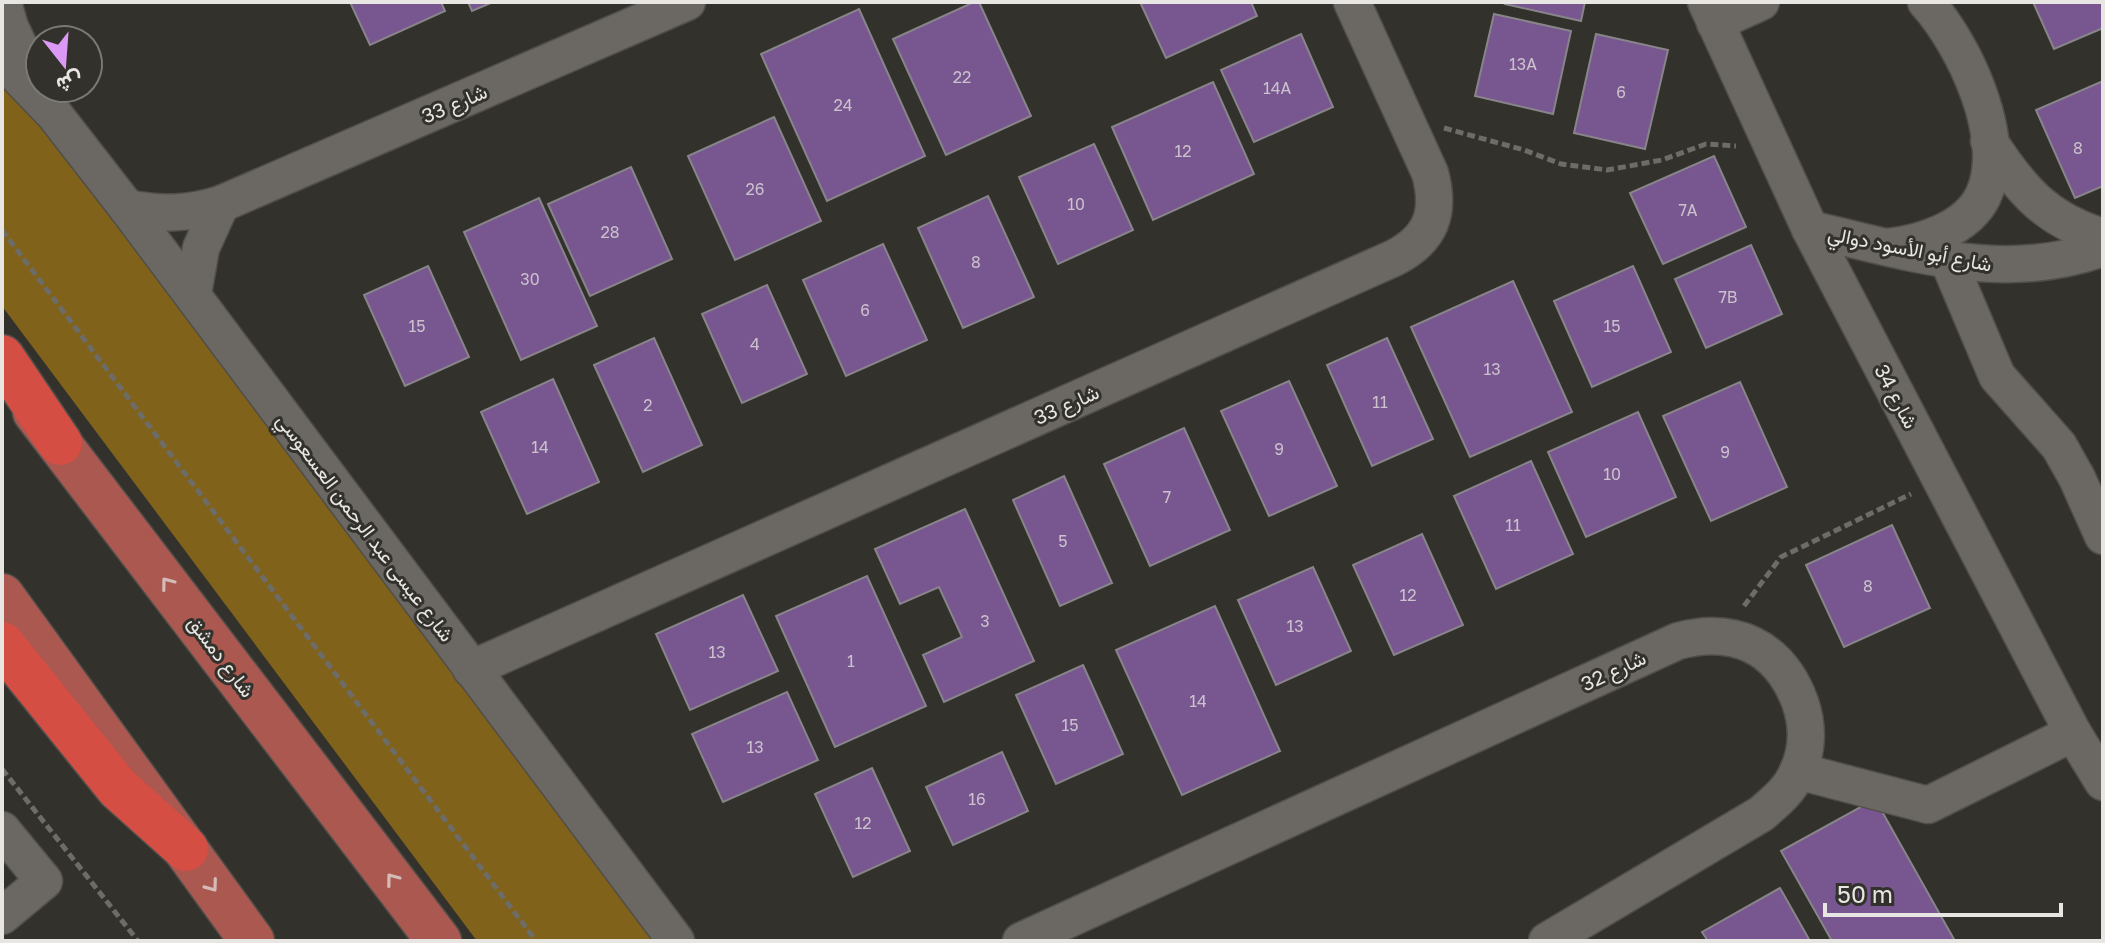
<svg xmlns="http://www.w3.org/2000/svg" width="2105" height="943" font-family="'Golos Text',Vazirmatn,sans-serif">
<rect width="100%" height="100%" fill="#33312c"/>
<path fill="#81621a" d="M2 70 658 941H477L2 306Z"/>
<g fill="#78568f" stroke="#88858a" stroke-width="2">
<path d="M350 2H441L445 11 370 45Z"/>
<path d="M468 2H493L472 11Z"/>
<path d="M974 2H979L1031 116 946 155 893 39Z"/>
<path d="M1140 2H1251L1257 16 1166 58Z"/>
<path d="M1506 2H1585L1581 21 1505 4Z"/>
<path d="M2033 2H2103V28L2054 49Z"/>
<path d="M859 9 925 156 827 201 761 54Z"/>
<path d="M1494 14 1571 31 1553 114 1475 96Z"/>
<path d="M1301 34 1333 107 1254 142 1221 70Z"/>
<path d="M1596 34 1668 50 1645 149 1574 133Z"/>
<path d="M2103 81V186L2075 198 2036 110Z"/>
<path d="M1213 82 1254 174 1153 220 1112 127Z"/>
<path d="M774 117 821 221 735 260 688 156Z"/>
<path d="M1094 144 1133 230 1058 264 1019 177Z"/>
<path d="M1714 156 1746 227 1663 264 1630 193Z"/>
<path d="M631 167 672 259 590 296 548 204Z"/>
<path d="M988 196 1034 297 963 328 918 228Z"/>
<path d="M539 198 597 326 521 360 464 232Z"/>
<path d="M883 244 927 340 846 376 803 280Z"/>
<path d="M1751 245 1782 314 1706 348 1675 279Z"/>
<path d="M428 266 469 357 405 386 364 295Z"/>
<path d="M1633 266 1671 352 1592 387 1554 301Z"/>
<path d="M1513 281 1572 412 1470 457 1411 327Z"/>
<path d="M767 285 807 374 742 403 702 314Z"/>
<path d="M654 338 702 445 643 472 594 365Z"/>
<path d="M1387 338 1433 439 1372 466 1327 365Z"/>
<path d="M553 379 599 482 527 514 481 412Z"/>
<path d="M1289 381 1337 486 1269 516 1221 411Z"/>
<path d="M1740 382 1787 487 1711 521 1663 416Z"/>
<path d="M1638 412 1676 497 1586 537 1548 452Z"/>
<path d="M1184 428 1230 530 1150 566 1104 464Z"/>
<path d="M1531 461 1573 554 1496 589 1454 496Z"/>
<path d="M1064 476 1112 583 1060 606 1013 500Z"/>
<path d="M965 509 1034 661 944 702 923 655 962 637 939 587 900 604 875 549Z"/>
<path d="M1892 525 1930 608 1844 647 1806 565Z"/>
<path d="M1422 534 1463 625 1394 655 1353 565Z"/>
<path d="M1313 567 1351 651 1276 685 1238 600Z"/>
<path d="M867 576 926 706 835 747 776 616Z"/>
<path d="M743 595 778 671 690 710 656 634Z"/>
<path d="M1215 606 1280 751 1182 795 1116 650Z"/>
<path d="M1083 665 1123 754 1056 784 1016 695Z"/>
<path d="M787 692 818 760 723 802 692 734Z"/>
<path d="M1002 752 1028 811 953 845 926 787Z"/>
<path d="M872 768 910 851 853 877 815 794Z"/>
<path d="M1875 799 1955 941H1832L1781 851Z"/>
<path d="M1780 888 1810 941H1708L1702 932Z"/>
</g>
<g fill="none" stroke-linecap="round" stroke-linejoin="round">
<g stroke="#504e4a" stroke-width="39">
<g id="minor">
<path d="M3 2 10 27 38 85"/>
<path d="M1706 2 1810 229 2073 733 2103 782"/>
<path d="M1715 23 1761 2"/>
<path d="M2 60 54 114 127 208 676 941"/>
<path d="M1989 141C2020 189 2046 220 2103 237"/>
<path d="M127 208C161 215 189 214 221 204L687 2"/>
<path d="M1810 229C1909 252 2002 284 2103 248"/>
<path d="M1888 247C1922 243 1967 229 1983 196 2010 140 1964 44 1926 2"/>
<path d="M1948 260 1997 376 2059 446 2077 478 2103 536"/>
<path d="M193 294 201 248 221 204"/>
<path d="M471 669 1394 258C1431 239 1441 213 1430 173L1352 2"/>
<path d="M1798 771 1928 805 2073 733"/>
<path d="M2 830 44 881 2 916"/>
<path d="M1021 941 1678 641C1734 626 1779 646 1800 702 1808 725 1808 750 1797 773 1790 790 1775 802 1761 814L1547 941"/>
</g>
</g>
<g stroke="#504e4a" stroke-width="47">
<g id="major">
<path d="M35 412 439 941"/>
<path d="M2 596 252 941"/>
</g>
</g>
<g stroke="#504e4a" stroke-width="47">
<g id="highway">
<path d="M2 357 60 443"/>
<path d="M2 644 118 788 186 849"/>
</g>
</g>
<g stroke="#6d6c67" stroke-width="5" stroke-dasharray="8 4" stroke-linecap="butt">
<path d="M1444 128 1524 150 1561 164 1607 170 1662 160 1706 144 1736 146"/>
<path d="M2 230 536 941"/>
<path d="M1744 606 1781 557 1911 494"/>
<path d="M2 769 138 941"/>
</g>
<use href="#minor" stroke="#6b6863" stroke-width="36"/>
<use href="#major" stroke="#aa5850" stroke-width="44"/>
<use href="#highway" stroke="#d44e44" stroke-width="44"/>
</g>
<defs><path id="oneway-chevron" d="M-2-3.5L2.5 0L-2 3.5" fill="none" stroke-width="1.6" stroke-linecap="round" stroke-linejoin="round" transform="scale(2)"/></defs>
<g stroke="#d5bbb7">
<use href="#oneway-chevron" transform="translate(167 583) rotate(-127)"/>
<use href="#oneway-chevron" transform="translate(392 879) rotate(-127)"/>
<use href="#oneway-chevron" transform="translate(212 886) rotate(54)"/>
</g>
<g text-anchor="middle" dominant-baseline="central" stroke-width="6" stroke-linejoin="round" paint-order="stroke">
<g font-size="16" fill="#cbc2ce">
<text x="1523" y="64">13A</text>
<text x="962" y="77">22</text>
<text x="1277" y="88">14A</text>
<text x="1621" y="92">6</text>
<text x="843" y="105">24</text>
<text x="2078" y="148">8</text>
<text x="1183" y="151">12</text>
<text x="755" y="189">26</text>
<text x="1076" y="204">10</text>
<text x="1688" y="210">7A</text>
<text x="610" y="232">28</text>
<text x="976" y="262">8</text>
<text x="530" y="279">30</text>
<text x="1728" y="297">7B</text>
<text x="865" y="310">6</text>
<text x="417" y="326">15</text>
<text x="1612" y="326">15</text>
<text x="755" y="344">4</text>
<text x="1492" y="369">13</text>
<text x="1380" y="402">11</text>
<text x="648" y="405">2</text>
<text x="540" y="447">14</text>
<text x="1279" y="449">9</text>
<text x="1725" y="452">9</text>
<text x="1612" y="474">10</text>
<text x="1167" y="497">7</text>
<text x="1513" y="525">11</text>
<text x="1063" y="541">5</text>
<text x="1868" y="586">8</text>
<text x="1408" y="595">12</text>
<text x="985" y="621">3</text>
<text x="1295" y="626">13</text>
<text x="717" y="652">13</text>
<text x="851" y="661">1</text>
<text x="1198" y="701">14</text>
<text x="1070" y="725">15</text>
<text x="755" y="747">13</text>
<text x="977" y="799">16</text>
<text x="863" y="823">12</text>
</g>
<g font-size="20" fill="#e7e6e3" stroke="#33312c">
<text transform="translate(454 103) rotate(-23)">شارع 33</text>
<text transform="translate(1910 248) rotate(11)">شارع أبو الأسود دوالي</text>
<text transform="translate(1897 396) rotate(62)">شارع 34</text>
<text transform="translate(1066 404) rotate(-24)">شارع 33</text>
<text transform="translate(366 527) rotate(53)">شارع عيسى عبد الرحمن العسعوسي</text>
<text transform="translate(222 656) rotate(53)">شارع دمشق</text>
<text transform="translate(1613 670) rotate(-25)">شارع 32</text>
</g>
</g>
<rect width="2105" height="943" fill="none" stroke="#e7e6e3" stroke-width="8"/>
<g transform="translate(64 64) rotate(163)"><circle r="38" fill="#33312c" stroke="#7b7975" stroke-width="2"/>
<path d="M0-6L14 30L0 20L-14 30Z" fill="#db99f5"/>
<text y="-12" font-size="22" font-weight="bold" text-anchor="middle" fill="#e7e6e3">ش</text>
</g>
<path d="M1825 903v12h236v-12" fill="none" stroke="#e7e6e3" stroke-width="4"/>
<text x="1837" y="903" font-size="24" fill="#e7e6e3" stroke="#33312c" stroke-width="6" paint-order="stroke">50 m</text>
</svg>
